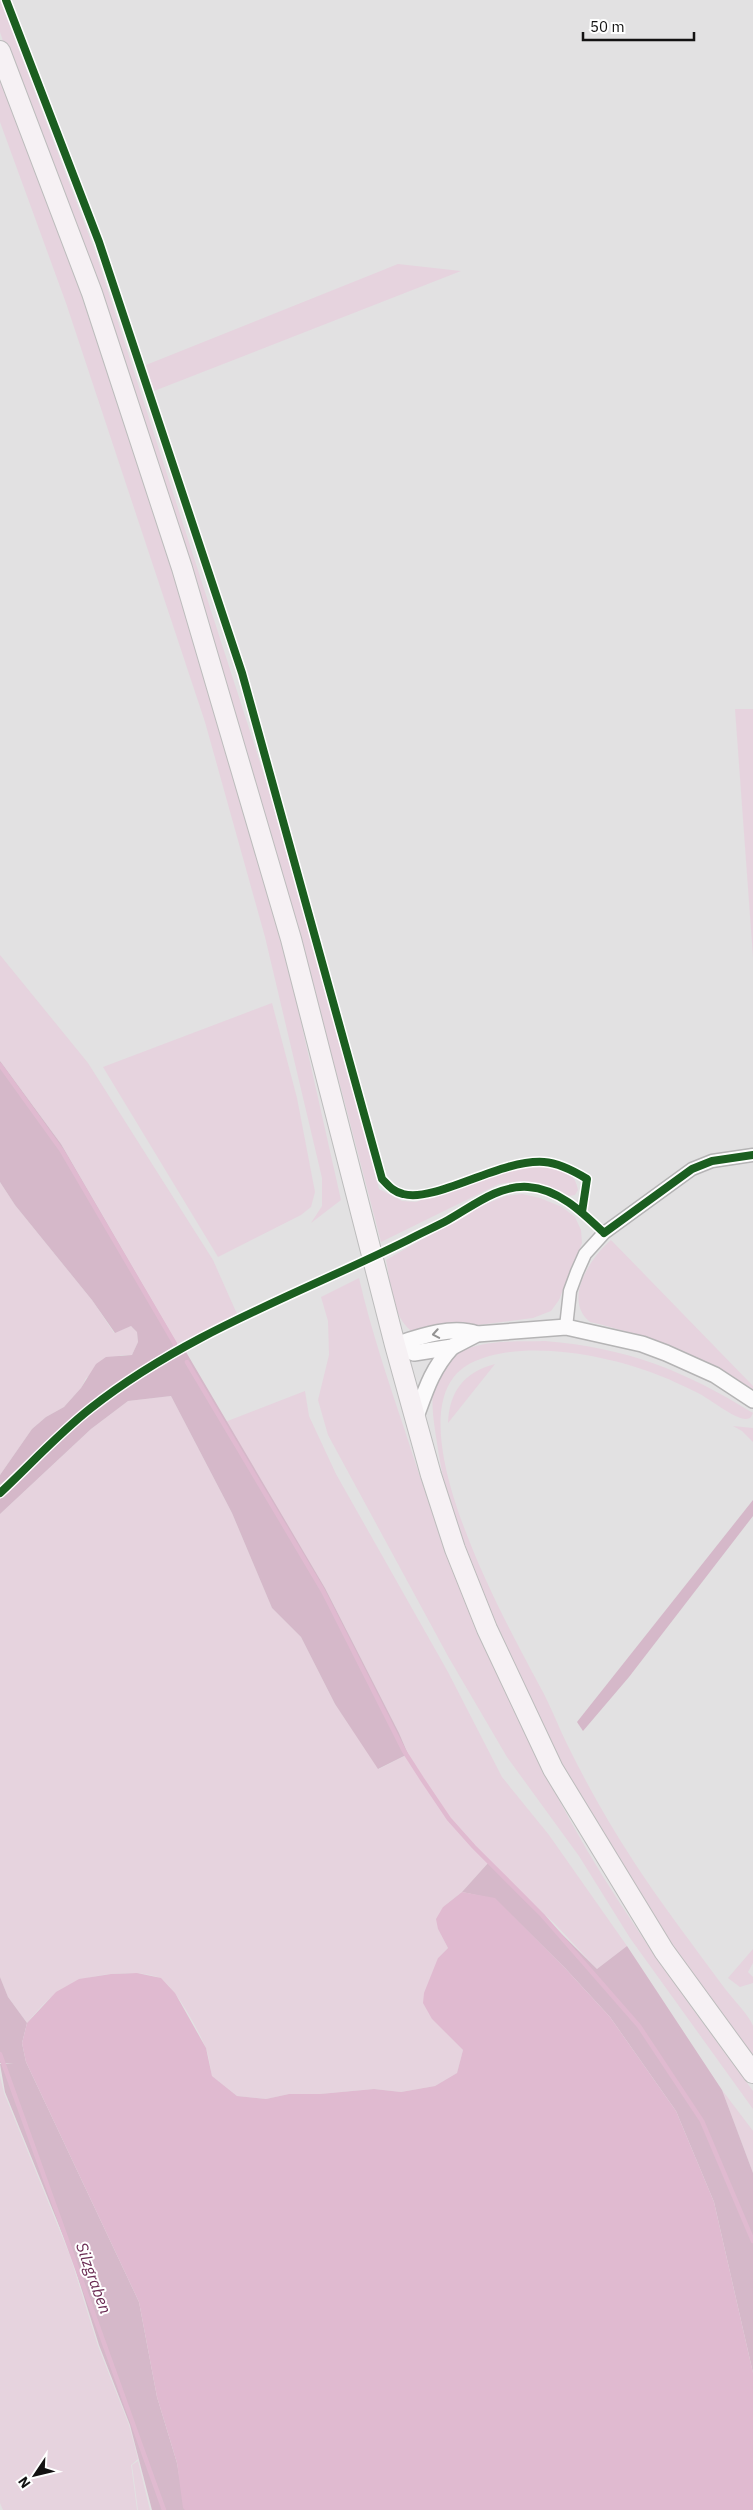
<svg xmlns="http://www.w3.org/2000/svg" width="753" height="2510" font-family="'IBM Plex Sans',sans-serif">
<rect width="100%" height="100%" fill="#e2e1e2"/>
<g fill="#e6d3de">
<path d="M0 0 96 254 266 781 355 1095 379 1189 402 1201 416 1202C444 1190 570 1135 578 1190L575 1195 568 1196 546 1185 522 1181 499 1184 381 1242 342 1092 299 944 0 32Z"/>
<path d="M0 79 80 291 182 599 254 842 296 1000 341 1200 311 1223 322 1206V1178L265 937 205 722 66 303 0 122Z"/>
<path d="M398 264 461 271 154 391 146 365Z"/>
<path d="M735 709H753V957Z"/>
<path d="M0 955 88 1063 213 1260 237 1314 177 1344 61 1144 0 1061Z"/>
<path d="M272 1003 297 1098 315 1192 311 1207 301 1215 218 1257 103 1067Z"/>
<path d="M0 1182 15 1205 92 1300 114 1333 131 1326 137 1332 138 1342 132 1355H121L86 1378 81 1388 64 1407 46 1417 32 1429 0 1475Z"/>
<path d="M522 1194 540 1198 562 1207 575 1217 581 1230 582 1243 559 1300 551 1311 533 1318 414 1333C391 1317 391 1285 386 1260L478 1207 506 1196Z"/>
<path d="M611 1240 753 1386V1389C701 1359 649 1335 590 1322 562 1300 591 1257 611 1240Z"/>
<path d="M359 1278C371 1330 388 1380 405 1431 448 1566 502 1698 571 1822 623 1916 689 2004 753 2091V2109L630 1938 579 1856 507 1757 449 1658 328 1435 318 1400 329 1355 328 1321 321 1297Z"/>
<path d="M545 1341C628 1348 683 1370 753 1413L751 1417C750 1418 748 1419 746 1419 734 1419 710 1399 698 1393 685 1387 672 1380 658 1375 608 1355 521 1338 471 1363 384 1407 508 1626 538 1683 549 1702 557 1723 566 1742 586 1783 609 1824 634 1862 662 1905 693 1945 723 1986 730 1996 750 2016 753 2026 753 2036 753 2053 753 2064 723 2022 690 1980 662 1936 627 1881 593 1824 561 1767 536 1724 517 1676 497 1629 471 1569 446 1508 437 1443 433 1416 426 1383 446 1362 470 1338 515 1342 545 1341Z"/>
<path d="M495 1364 448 1423C449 1392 464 1372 495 1364Z"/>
<path d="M305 1391 309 1416 336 1474 448 1672 502 1777 549 1835 627 1946 597 1969 555 1924 489 1862 462 1892 443 1907 438 1929 448 1948 438 1958 432 2019 463 2050 457 2073 435 2086 401 2092 374 2089 320 2094H289L266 2099 237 2096 212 2076C210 2067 209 2055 205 2046 197 2028 177 1990 161 1979 154 1974 137 1973 128 1973 78 1975 59 1984 27 2023L8 1997 0 1977V1514L91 1429 128 1401 171 1396 232 1513 272 1608 301 1637 335 1704 379 1769 408 1754 399 1733 325 1588 225 1422Z"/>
<path d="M733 1426 753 1428V1442L742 1431Z"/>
<path d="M753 1949V1963L748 1972 753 1977V1983L740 1987 728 1978Z"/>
<path d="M0 2076 4 2093 70 2256 98 2346 129 2425 138 2459 131 2465 137 2510H3L0 2503Z"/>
<path d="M722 2090 753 2131V2173Z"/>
<path d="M138 2461 150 2510H138L132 2465Z"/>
</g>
<g fill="#d5b8c9">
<path d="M0 1061 61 1144 177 1344 123 1380 73 1418 0 1485V1475L32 1429 46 1417 64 1407 81 1388 96 1364 106 1357 132 1355 138 1342 137 1332 131 1326 115 1333 92 1300 15 1205 0 1182Z"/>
<path d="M186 1352 325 1588 399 1733 408 1754 378 1769 335 1704 301 1637 272 1608 232 1513 171 1396 128 1401 91 1429 0 1514V1499C57 1446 113 1383 186 1352Z"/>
<path d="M753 1500V1516L629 1677 583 1731 577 1722Z"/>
<path d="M489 1862 597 1969 627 1946 722 2090 753 2173V2373L714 2202 676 2111 610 2017 565 1968 495 1899 462 1892Z"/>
<path d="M0 1977 8 1997 27 2023 22 2043 26 2062 139 2302 157 2397 177 2463 185 2510H152L130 2425 99 2345 71 2255 5 2092 0 2064 14 2063H0Z"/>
</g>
<path fill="#e0bad0" d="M462 1892 495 1898 565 1968 610 2017 676 2111 714 2202 753 2373V2510H185L183 2508 177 2463 157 2397 139 2302 26 2062 22 2043 27 2023 56 1992 79 1979 111 1974 137 1973 161 1978 175 1993 206 2048 212 2076 237 2096 266 2099 289 2094H320L374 2089 401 2092 435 2086 457 2073 463 2050 432 2019 423 2003 424 1993 438 1958 448 1948 438 1929 436 1919 443 1907Z"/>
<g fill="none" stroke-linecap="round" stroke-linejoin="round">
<g stroke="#e0bad0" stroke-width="4.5">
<path d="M0 1065 62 1151 175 1344"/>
<path d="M187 1362 323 1591 404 1751 422 1779 449 1819 474 1847 542 1915 639 2026 702 2121 753 2241"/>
<path d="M0 2054 164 2510"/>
</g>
<g stroke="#b5b4b5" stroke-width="15">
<path id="minor" d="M566 1327 570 1291 577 1272 585 1254 604 1233 692 1169 712 1161 753 1155"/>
</g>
<g stroke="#b5b4b5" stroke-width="18">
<g id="tertiary">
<path d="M395 1345 414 1353 452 1347 477 1334 566 1327 642 1344 666 1353 715 1375 753 1400"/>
<path d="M395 1345C419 1337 452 1325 477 1334"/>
<path d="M416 1417C426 1389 432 1369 452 1347"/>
</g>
</g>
<g stroke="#bcbcbc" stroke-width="22">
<path id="primary" d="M0 51 92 293 182 568 291 939 395 1345 431 1475 455 1549 487 1629 553 1769 664 1951 753 2073"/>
</g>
<use href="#minor" stroke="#fbfafb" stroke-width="12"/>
<use href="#tertiary" stroke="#fbfafb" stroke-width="15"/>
<use href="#primary" stroke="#f6f1f4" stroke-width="20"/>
<g stroke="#fff" stroke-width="11">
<g id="cycleway">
<path d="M6 0 99 242 242 673 382 1179C388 1185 393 1192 403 1194 436 1203 499 1159 544 1162 559 1163 574 1171 587 1179L582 1212"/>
<path d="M0 1493C30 1465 59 1433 91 1408 186 1333 301 1293 408 1240 421 1233 435 1227 448 1220 473 1206 498 1185 528 1187 559 1189 583 1213 604 1233L692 1169 712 1161 753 1155"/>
</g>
</g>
<use href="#cycleway" stroke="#1b5e20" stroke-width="8"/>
</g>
<defs><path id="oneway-chevron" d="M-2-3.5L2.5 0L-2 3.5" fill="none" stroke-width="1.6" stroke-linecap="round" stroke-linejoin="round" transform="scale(1.25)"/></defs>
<use stroke="#939292" href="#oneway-chevron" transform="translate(436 1334) rotate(170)"/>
<g text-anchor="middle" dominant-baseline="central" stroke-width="4" stroke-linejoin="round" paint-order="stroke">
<g font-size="16" font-style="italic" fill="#6a2b53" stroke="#fff">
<text transform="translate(94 2278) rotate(70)">Silzgraben</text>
</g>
</g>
<g transform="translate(35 2475) rotate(235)" stroke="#ffffff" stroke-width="4" paint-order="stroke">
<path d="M0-4L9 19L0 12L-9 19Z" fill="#131212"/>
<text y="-8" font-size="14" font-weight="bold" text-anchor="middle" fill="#131212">N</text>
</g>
<path d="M583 32v8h111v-8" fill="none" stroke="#131212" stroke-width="2.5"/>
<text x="590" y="32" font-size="15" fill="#131212" stroke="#ffffff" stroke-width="4" paint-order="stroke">50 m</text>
</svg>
